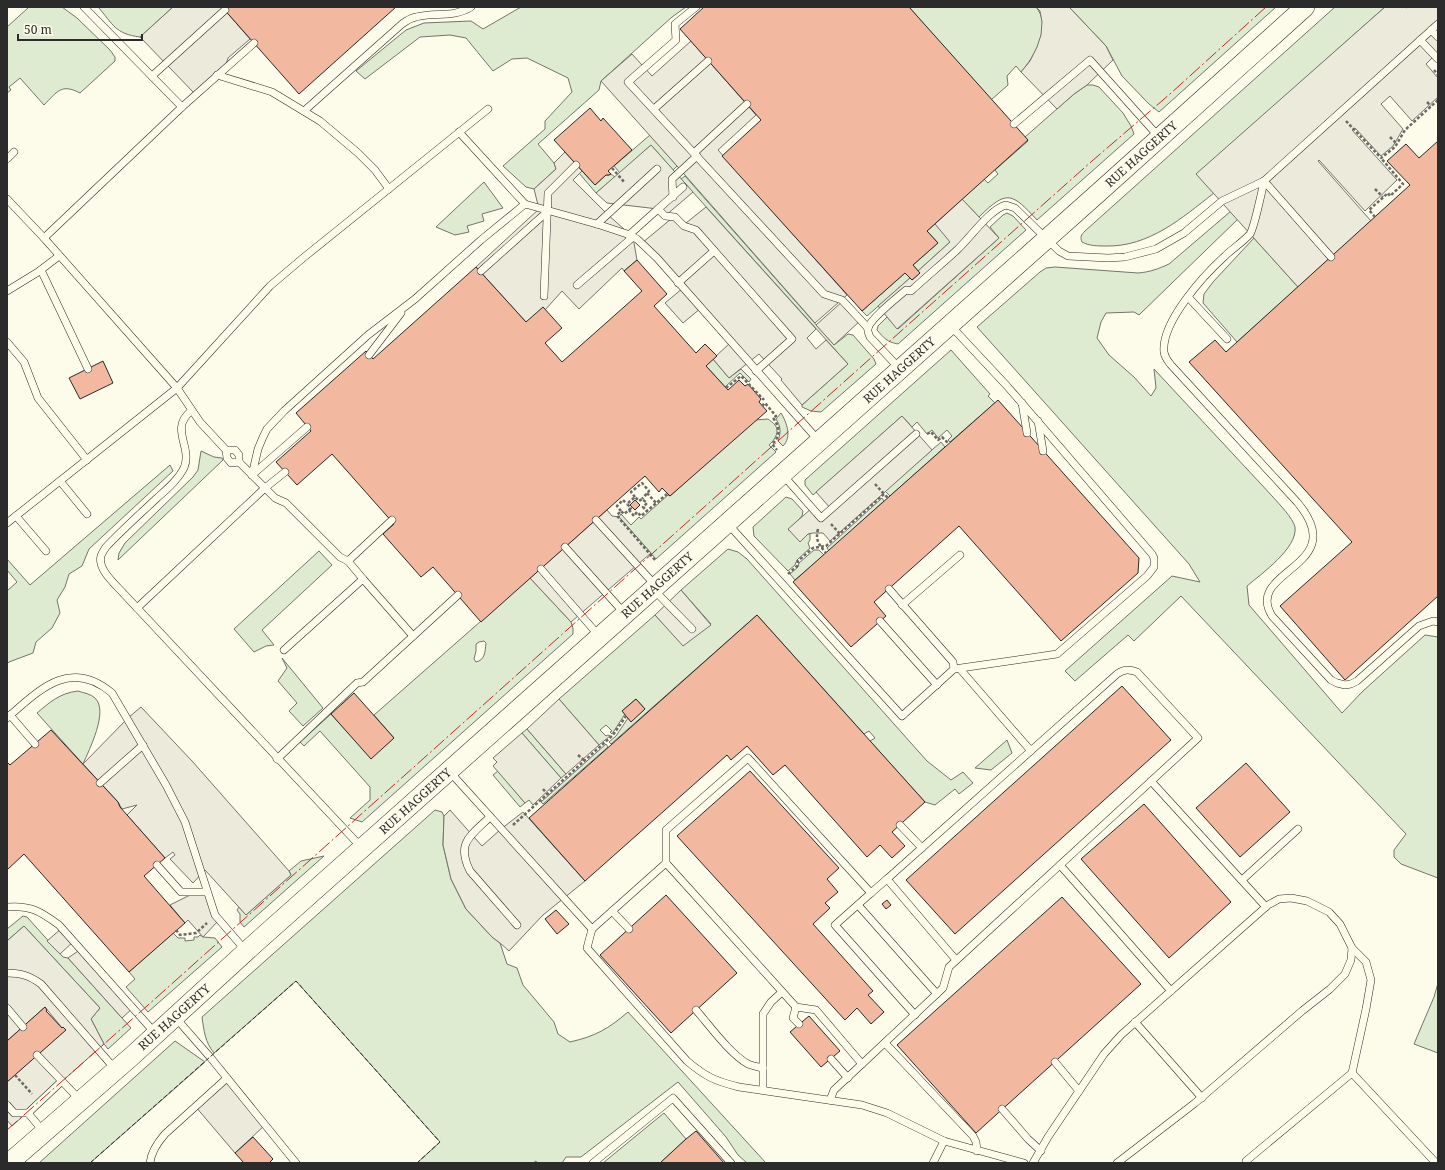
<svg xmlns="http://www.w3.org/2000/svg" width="1445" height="1170" font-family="'Noto Serif',serif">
<rect width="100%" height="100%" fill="#fdfbea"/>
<g fill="#deebd1" stroke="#74746e" fill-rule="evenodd">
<path d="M29 7H62L77 18 110 50 115 57V61L80 93C61 83 57 92 44 105L20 78 9 87 11 90 7 93V27Z"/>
<path d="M98 7H173L140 37C115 34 113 24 98 7Z"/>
<path d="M521 7H686L672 17 601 81 599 90 538 144 554 163 556 169 534 189 526 187 503 166 545 129V121L572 92 568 78 527 58 512 59 493 71 466 38 450 35 420 37 365 79 356 71 406 30 424 23 471 21 483 29Z"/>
<path d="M909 7H1036C1052 26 1035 56 1021 72L1016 66 1007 76 1008 85 991 100Z"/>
<path d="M1069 7H1276L1159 112 1149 104 1122 76 1106 46Z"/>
<path d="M1335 7H1385L1197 174 1214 193C1182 218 1149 247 1106 246 1098 246 1089 246 1082 242 1080 237 1081 235 1085 231Z"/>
<path d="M1087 85H1093L1099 87 1123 113 1131 126 1134 134 1037 220C1012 193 1007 189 979 217L962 199 984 179 988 183 998 174 995 170 1028 141 1025 137 1074 94Z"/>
<path d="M650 135 677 166 673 170 651 145 620 173 614 166Z"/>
<path d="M582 171 595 185 606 175H609L611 174 615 177 596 193 579 173Z"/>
<path d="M685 176 834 345 848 334 853 335 874 359 876 364 821 412 811 411 802 407V405L848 364 681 179Z"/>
<path d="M484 182 503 208 482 214 484 221 467 226 469 232 455 235 436 227Z"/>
<path d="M1231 211 1238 219 1139 315 1134 312 1106 313 1101 322 1097 338 1109 355 1134 377 1151 396 1156 388 1154 369 1273 497C1279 504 1293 518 1295 527 1298 548 1261 574 1247 586L1249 605 1342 713 1363 691 1425 635 1438 637V878L1401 864 1394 857V850L1406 834 1181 596 1134 641 1128 635 1075 681 1065 671 1172 576 1200 582 1189 564 977 327 1040 272 1046 268 1055 267 1138 273C1150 272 1158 269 1169 264Z"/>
<path d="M1007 213 1013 216 1026 230 898 344C887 342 884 338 877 330L878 326 887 317 898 329 999 238 990 227 1003 215Z"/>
<path d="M935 224 951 241 918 271 913 265 938 243 927 231Z"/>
<path d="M1254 238 1298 287 1237 342 1203 303 1204 294 1213 282Z"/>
<path d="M905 273 910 278 867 316 862 311Z"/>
<path d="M951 350 990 394 988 396 995 403 950 442 948 440 952 436 947 430 938 438 932 430 927 434 917 422 912 427 902 416 813 495 805 485V480Z"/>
<path d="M713 359 729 378 741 369 751 379 749 382 740 373 725 387 706 366Z"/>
<path d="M781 413C787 423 792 437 783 446L778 441C781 432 781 427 776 419Z"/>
<path d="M768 419C770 421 773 422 775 425 780 431 775 440 769 445L776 452 656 559 619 517 621 514 631 525 639 517 641 519 668 495 670 496 755 420Z"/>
<path d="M941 442 945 447 890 496 885 491Z"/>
<path d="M201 451 214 457 222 458 223 460 118 560 119 553 125 543 193 477 198 470Z"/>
<path d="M170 465 173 471 89 549 82 566 69 574 65 587 57 600 60 613 52 628 36 642 33 653 9 662 7 664V591L17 582 7 570V559L30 585Z"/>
<path d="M786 497 792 499 803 511 802 516 788 530 810 534V540L808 543 810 548 797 560 795 565 788 571 754 536 753 527Z"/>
<path d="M882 498 884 501 829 551 827 548Z"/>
<path d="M728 549 738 552 747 559 927 761 951 780 963 772 973 783 959 794 955 789 935 805 925 802 870 741 875 738 869 731 864 734 757 615 611 744 609 742 616 736 628 718 631 721 645 709 636 699 622 711 625 714 612 734 610 732 612 731 606 725 600 730 606 736 608 735 610 736 599 745 559 699 655 615 683 645 711 624 681 590Z"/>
<path d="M814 550H819L824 555 795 580 790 574 798 567 799 563Z"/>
<path d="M319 551 332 565 262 630 274 645 266 646 254 652 234 629Z"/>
<path d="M530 578 571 622 573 628V634L362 822 350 818 370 800V787L320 731 304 746 300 742 331 714 371 758 394 738 374 715ZM484 641 486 643C485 652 485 660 476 662L474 659 476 651V644L479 642Z"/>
<path d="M282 658 323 708 303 726 289 711 297 703 278 681 287 668Z"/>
<path d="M78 691C84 693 91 694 95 698 109 711 89 750 83 764L37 713C50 702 60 693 78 691Z"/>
<path d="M527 729 566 774 561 778 522 733Z"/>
<path d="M1007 740 1012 753 991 770 975 768Z"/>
<path d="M606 744 608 747 543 804 541 802Z"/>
<path d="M498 771 525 803 520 807 493 775Z"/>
<path d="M435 810 442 812 444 816 443 845 451 879 466 909 492 937 500 943 507 964 517 968 523 985 554 1022 558 1034 570 1042C596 1036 608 1029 628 1012L766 1163H747L738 1155 726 1137 678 1082 581 1157H566L562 1163H537L536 1161 533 1163H417L440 1142 296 981 214 1053C205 1042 204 1031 202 1017Z"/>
<path d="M324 856 244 927 240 922V914L237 910 239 907 246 915 291 875 289 871 301 861Z"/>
<path d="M23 916 27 917 63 957 68 958 131 1028 108 1049 104 1044 91 1019 100 1008 24 926 7 941V929Z"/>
<path d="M173 933 178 938H185V941L194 940V937H198L200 935 203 937 215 938 222 947 148 1012 126 987 135 979 129 972Z"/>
<path d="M1438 983V1053L1414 1044 1434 997Z"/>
<path d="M175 1041 205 1062 90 1163H39Z"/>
<path d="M664 1113 686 1139 660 1163H603Z"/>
</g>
<g fill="#eceadb" stroke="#74746e">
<path d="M173 7H222L250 39 228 58 225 68 196 95 140 37Z"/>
<path d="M1036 7H1069L1106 46 1113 60 1087 85 1074 94 1057 109 1021 72 1030 61 1037 47 1041 35 1042 22 1040 11Z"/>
<path d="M1385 7H1405L1406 8 1408 7H1438V52L1426 64 1438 78V97L1412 121 1390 96 1381 104 1403 129 1393 146 1381 156 1355 128 1352 130 1397 180 1365 211 1319 160 1318 161 1371 221 1298 287 1196 174Z"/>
<path d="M691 41 756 115 718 150 847 295 815 323 677 166 601 81 632 54 652 76Z"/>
<path d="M651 145 693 192 665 216 658 209 607 203 596 193Z"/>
<path d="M565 152 582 171 573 180 607 214 633 237 637 260 624 271 622 268 579 309 562 291 545 310 526 322 476 267 539 209 534 189 556 169 554 163Z"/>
<path d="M962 199 999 238 897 329 878 306 910 278 912 280 920 273 918 271 950 242 935 224Z"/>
<path d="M706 207 816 329 807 338 816 349 826 340 848 364 802 405 781 380 782 379 759 354 729 378 713 359 731 342 701 308 683 323 665 303 683 288 642 243 677 214 686 223Z"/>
<path d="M843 301 861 320 834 345 816 325Z"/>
<path d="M902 416 932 450 830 541 823 533H813L808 534 800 542 788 529 812 508 821 518 831 509 816 492Z"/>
<path d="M607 510 612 516 619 517 651 553 571 622 530 578Z"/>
<path d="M681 590 711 625 683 646 655 615Z"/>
<path d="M559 699 599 745 566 774 527 729Z"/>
<path d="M141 707 192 761 289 871 291 875 246 915 205 870 193 883 170 859 175 855 173 852 165 858 127 815 137 805 122 809 118 802 83 764 128 718Z"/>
<path d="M522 733 561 778 533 805 529 800 525 803 493 766 497 762 493 758Z"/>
<path d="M450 810 482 846 501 829 523 812 585 881 543 915 509 951 500 943 492 937 466 909 451 879 443 845 444 816Z"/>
<path d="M196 892H207L219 920 203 937 188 920 185 923 170 905Z"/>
<path d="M24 926 100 1008 91 1019 104 1044 12 1126 7 1120V1082L65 1030 62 1028 45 1007 7 1041V941Z"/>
<path d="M62 928 74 941 60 954 47 941Z"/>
<path d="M81 949 133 1008 122 1018 68 958Z"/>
<path d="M227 1078 265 1125 235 1153 195 1106Z"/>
</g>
<g fill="#f2b8a0" stroke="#2b2b2b">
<path d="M222 7H396L299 94Z"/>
<path d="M704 7H909L1028 140 927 231 938 243 913 265 920 273 912 280 905 273 862 311 722 156 761 120 680 29Z"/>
<path d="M590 108 601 121 603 118 632 150 608 171 611 174 609 175H606L595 185 554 140Z"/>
<path d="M1438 141V596L1345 680 1280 606 1352 542 1189 362 1215 340 1226 352 1410 185 1387 161 1406 144 1419 158Z"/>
<path d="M637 260 667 294 654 306 696 353 705 344 717 356 706 366 728 390 739 380 745 386 748 384 761 399 759 402 767 411 670 496 662 488 659 492 645 476 481 622 433 567 421 577 383 534 394 524 332 454 297 485 276 462 311 431 296 413 366 351 373 359 476 267 526 322 543 307 562 328 545 343 562 362 642 291 624 271Z"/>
<path d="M103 361 113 383 80 399 69 378Z"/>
<path d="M998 400 1139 558 1138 573 1061 641 959 526 874 602 886 616 851 647 793 582Z"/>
<path d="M635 500 640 505 635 510 630 505Z"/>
<path d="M757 615 925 802 892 832 905 846 892 858 880 845 867 857 785 765 773 775 747 746 731 760 727 755 585 881 529 818Z"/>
<path d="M1122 686 1171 740 955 934 906 880Z"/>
<path d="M354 693 394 738 371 759 331 714Z"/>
<path d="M636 699 645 709 631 722 622 711Z"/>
<path d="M51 730 118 802 120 807 165 858 144 876 185 923 129 972 24 854 7 870V762L10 765Z"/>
<path d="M1246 763 1290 812 1240 857 1196 808Z"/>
<path d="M750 771 839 868 827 879 838 892 825 903 830 908 813 924 873 991 868 995 884 1012 871 1024 857 1008 845 1020 677 836Z"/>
<path d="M1144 804 1231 902 1169 958 1081 859Z"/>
<path d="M666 895 737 973 671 1033 600 955Z"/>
<path d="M1062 897 1141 984 976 1133 897 1045Z"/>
<path d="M887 900 891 905 886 909 882 904Z"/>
<path d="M556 910 569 924 557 934 545 919Z"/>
<path d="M45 1007 47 1010 46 1011 62 1028 63 1027 66 1030 7 1082V1041Z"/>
<path d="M809 1016 840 1051 821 1067 790 1032Z"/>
<path d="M696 1131 724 1163H660L686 1139Z"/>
<path d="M253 1137 273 1159 269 1163H244L235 1153Z"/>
</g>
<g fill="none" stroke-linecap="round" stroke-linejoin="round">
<g stroke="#2b2b2b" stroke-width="8">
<g id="service">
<path d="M84 7 182 107"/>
<path d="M696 7 675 24 676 40 628 82 824 294 842 300 868 328"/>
<path d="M1431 30 1438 37"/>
<path d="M1420 40 1438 59"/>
<path d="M217 75 272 92 320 121 358 153 375 170 389 189"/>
<path d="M152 76 225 10"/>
<path d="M654 109 708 61"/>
<path d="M304 111 402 24C406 21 411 18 416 17 435 12 454 18 471 7"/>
<path d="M1014 124 1090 60 1159 137"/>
<path d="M459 132 525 204"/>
<path d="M695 152 747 104"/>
<path d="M7 159 14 152"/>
<path d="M1264 181C1262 191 1254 228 1250 234 1243 242 1232 249 1225 256 1204 275 1161 322 1164 352 1165 358 1168 361 1171 365L1297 502C1353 568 1243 569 1272 616L1331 680 1337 683 1345 685 1351 684 1357 681 1419 626 1433 621 1438 622"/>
<path d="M1264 181 1331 257"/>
<path d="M673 197 672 179 697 156"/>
<path d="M7 199 44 238 182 107 254 43"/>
<path d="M658 209 683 187"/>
<path d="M597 224 657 169"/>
<path d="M629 235 658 209 665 216 675 217 684 226 696 230 792 339 756 371"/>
<path d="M44 238 177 388 270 286 303 258 488 109"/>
<path d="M41 270 88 369"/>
<path d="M481 271 548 211"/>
<path d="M678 283 714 251"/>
<path d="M577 285 633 237"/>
<path d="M7 291 38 272 59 256"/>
<path d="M544 296 548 193 576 165"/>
<path d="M1188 297 1227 339"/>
<path d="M7 342 24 362 38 398 87 460"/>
<path d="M369 355 401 313"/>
<path d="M900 369 870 337C869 334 867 331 868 328 871 318 897 298 906 290L911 291C926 277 942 264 957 250 970 238 990 209 1006 205L1015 208 1059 251 1068 256 1108 258 1125 257 1156 249 1184 233 1222 201 1264 181 1438 24"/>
<path d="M1022 403 1027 433"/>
<path d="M191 411C169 429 193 447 184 468 178 480 167 489 157 498 140 514 122 530 106 547 104 550 102 553 101 556 97 569 116 585 124 594L362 848"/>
<path d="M1038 421 1043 451"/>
<path d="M239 462 275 498 286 503 340 557 348 561 363 579"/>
<path d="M782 474 821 518 916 434"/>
<path d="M252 475 258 449 263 437 267 429 284 411 368 335 415 299 481 240 525 204 600 225 627 234 637 239 657 258 819 441"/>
<path d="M252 475 307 427"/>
<path d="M60 481 87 514"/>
<path d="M16 516 46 551"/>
<path d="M596 520 656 586"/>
<path d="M7 523 177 388 200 422 226 450 227 458 231 463 239 462V455L235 450H226"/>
<path d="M728 524 902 716 954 669 1057 654 1147 576 1154 567V558L1152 554 1007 386 950 325"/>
<path d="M565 547 625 614"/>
<path d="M348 561 392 520"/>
<path d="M541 569 600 637"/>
<path d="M889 589 953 662 954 669"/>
<path d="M654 590 692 629"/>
<path d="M902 605 960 555"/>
<path d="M137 608 265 488 285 472"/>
<path d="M880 621 937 685"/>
<path d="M284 650 363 579 413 636"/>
<path d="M960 669 1031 751"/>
<path d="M10 715 35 744"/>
<path d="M7 718C40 689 70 658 112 693L166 785 185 822 215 915 246 951"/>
<path d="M277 759 357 683 363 682 458 595"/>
<path d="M449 771 592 929 666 863 796 1007 816 1010 862 1064 834 1090 830 1100"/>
<path d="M1151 781 1266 907"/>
<path d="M100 783 143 745"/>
<path d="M490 817C470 836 456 843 470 871L517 925"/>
<path d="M900 825 922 848"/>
<path d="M666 863V830L748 758 871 893 887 879 956 960"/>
<path d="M157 865 181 892H207"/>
<path d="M1060 865 1171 991"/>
<path d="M1242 880 1298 829"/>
<path d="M871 893 835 925 915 1015"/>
<path d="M858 905 937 994"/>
<path d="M7 907C30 905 40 911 59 925L155 1033"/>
<path d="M612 911 629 929"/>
<path d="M592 929 587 948 687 1061C706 1077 715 1081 739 1087L862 1105 887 1113 944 1141 1024 1163"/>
<path d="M7 973C21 973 30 976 41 984L115 1069"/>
<path d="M796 1007 793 1018 799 1024"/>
<path d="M7 1008 23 1027"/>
<path d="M696 1010C710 1026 730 1054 748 1064 753 1066 758 1067 763 1068"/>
<path d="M175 1017 210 1057 296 1163"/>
<path d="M1135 1022 1202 1098"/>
<path d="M885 1043 973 1136 976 1142 977 1151"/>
<path d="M37 1055 80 1100"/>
<path d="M831 1059 848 1078"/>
<path d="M1055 1062 1079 1091"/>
<path d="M862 1064 943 988 949 967 1198 738 1137 672C1129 669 1124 669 1117 674L887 879"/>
<path d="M1352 1073 1436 1163"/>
<path d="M763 1090V1014L771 1002 782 992"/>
<path d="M7 1105 14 1113H28L43 1131"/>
<path d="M1002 1109 1028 1139 1041 1151"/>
<path d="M28 1113 62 1081"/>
<path d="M150 1163C151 1152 158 1142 165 1134L227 1078"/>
<path d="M593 1163 673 1098 731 1163"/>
<path d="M933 1163 944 1141"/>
<path d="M1033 1163 1048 1137 1104 1054 1121 1035 1268 905 1279 899 1291 898 1307 901 1329 912 1340 924 1352 948 1351 960 1345 974 1330 989 1302 1011 1195 1103 1117 1163"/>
<path d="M1247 1163 1246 1161 1352 1073 1366 1009 1371 980 1366 962 1352 948"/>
</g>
</g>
<g stroke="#2b2b2b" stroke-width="20">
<path id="tertiary" d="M9 1163 132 1056 251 947 1097 194 1305 7"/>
</g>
<g stroke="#6a6964" stroke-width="2.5" stroke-dasharray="3 2" stroke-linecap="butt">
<path d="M1434 70 1438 75"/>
<path d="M1427 102 1431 106"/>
<path d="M1346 121 1381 158 1395 147 1405 130 1438 100"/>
<path d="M1390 137 1397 144"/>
<path d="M612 168 625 183"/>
<path d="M1375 189 1383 197"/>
<path d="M1375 217 1369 210 1388 193 1390 196 1403 184 1381 158"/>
<path d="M726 388 741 376 764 400"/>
<path d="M762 406 765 403 776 416 773 418C780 427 781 436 772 444L777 450"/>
<path d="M927 434 931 432 938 440 942 437 949 444"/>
<path d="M875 484 884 494"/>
<path d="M647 493 656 503"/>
<path d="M635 497 631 492 642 483 649 491 642 499"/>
<path d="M629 510 631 508 627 504 635 497 639 501 642 499 647 503 643 507 647 511"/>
<path d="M621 511 617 506 623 500 627 504"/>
<path d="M831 524 840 534"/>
<path d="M818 529C815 541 819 544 826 553"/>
<path d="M655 560 618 517 617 515 621 511 624 514 629 510 634 516 637 512 641 516 667 494"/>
<path d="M788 574 797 566 798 561 813 548 826 546 884 494 888 498"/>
<path d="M578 755 585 761"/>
<path d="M543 789 548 795"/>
<path d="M513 825 613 735 626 716"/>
<path d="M176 930 180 935 196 933 207 923"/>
<path d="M15 1075 32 1094"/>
</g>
<use href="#service" stroke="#fdfbea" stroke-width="7"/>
<use href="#tertiary" stroke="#fdfbea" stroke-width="19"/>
<path stroke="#2b2b2b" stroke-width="1" stroke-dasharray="5 2" stroke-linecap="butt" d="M90 1163 296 981 440 1142 417 1163"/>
<path stroke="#c62828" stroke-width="1" stroke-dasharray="14 3 2 3" stroke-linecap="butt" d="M7 1130 156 998 836 389 1092 161 1170 94 1266 7"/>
</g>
<g text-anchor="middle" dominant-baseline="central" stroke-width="3" stroke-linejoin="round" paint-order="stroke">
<g font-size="12" fill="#2b2b2b" stroke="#fdfbea">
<text transform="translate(1141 154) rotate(-42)">RUE HAGGERTY</text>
<text transform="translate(899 370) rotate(-42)">RUE HAGGERTY</text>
<text transform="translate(657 585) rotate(-42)">RUE HAGGERTY</text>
<text transform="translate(415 801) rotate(-42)">RUE HAGGERTY</text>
<text transform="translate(174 1017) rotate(-42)">RUE HAGGERTY</text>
</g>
</g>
<rect width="1445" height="1170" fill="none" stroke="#2b2b2b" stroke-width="16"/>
<path d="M18 34v6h124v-6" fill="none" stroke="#2b2b2b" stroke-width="2"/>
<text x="24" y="34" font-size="12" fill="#2b2b2b" stroke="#fdfbea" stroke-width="3" paint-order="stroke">50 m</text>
</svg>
